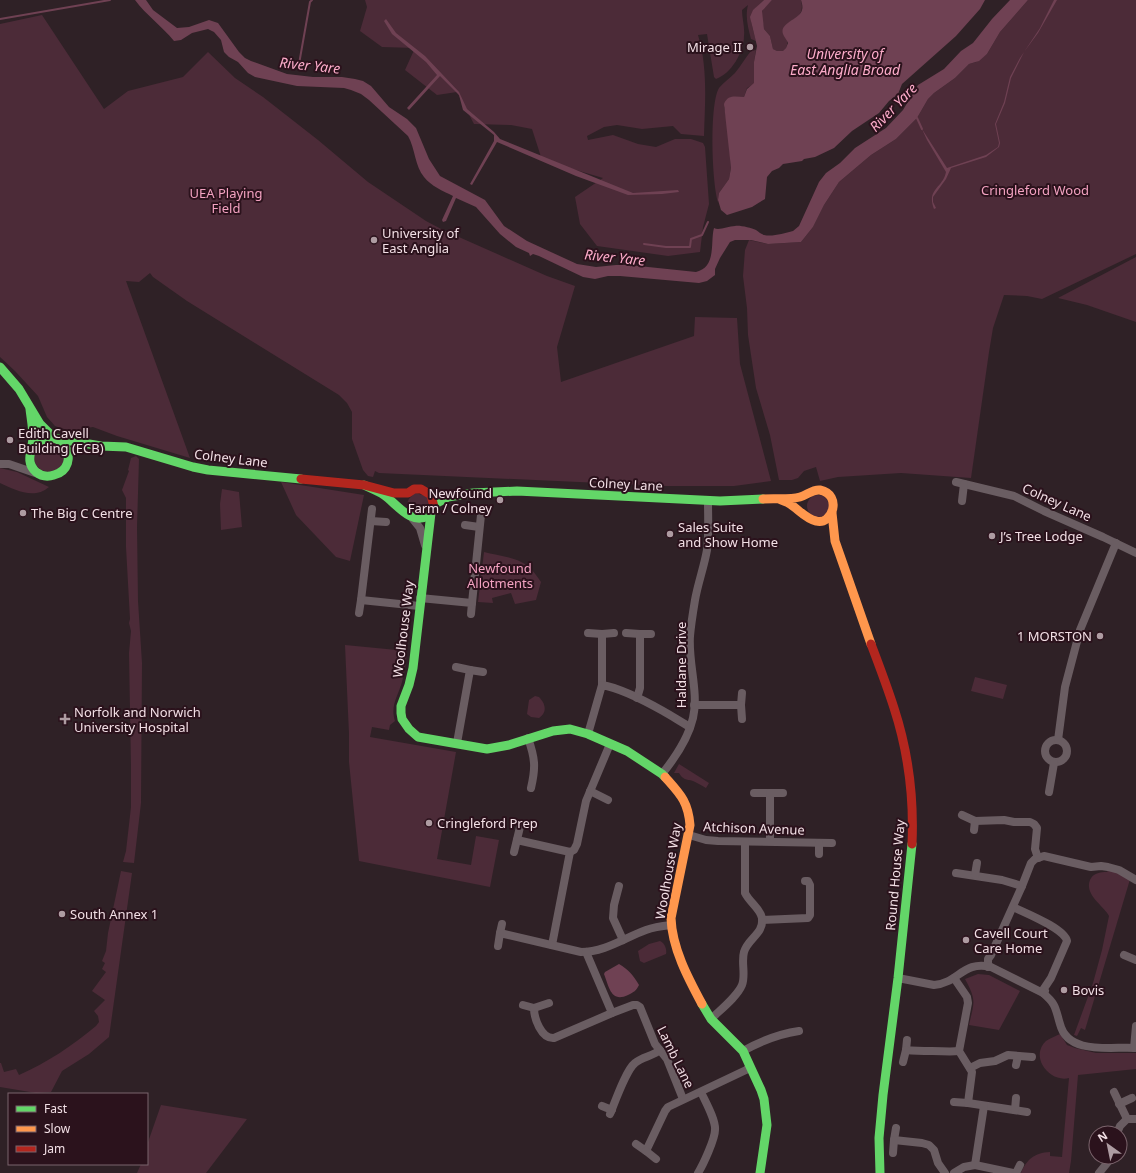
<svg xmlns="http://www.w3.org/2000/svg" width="1136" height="1173" font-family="'Noto Sans',sans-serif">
<rect width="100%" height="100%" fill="#2f2126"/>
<g fill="#4c2b38">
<path d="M365 0H764C746 16 751 19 756 41L751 39C748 27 745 17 748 5L742 10C742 18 745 28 744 36 744 52 731 74 716 79L714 77 707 34 698 35C708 68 705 102 704 136L681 134 673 126 642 129 617 125 604 127 587 136 588 140 613 135 638 144 656 147 675 139H691L703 143 705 147 709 204 703 227 700 252 668 256 597 246 580 224 575 197 603 178 542 160 532 129 511 125 474 124 457 92 437 95 405 70 415 48 382 47 360 31 367 7Z"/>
<path d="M772 0H801C805 17 795 16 785 26 786 34 790 45 784 51H777L773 49 770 36 764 29 761 13 764 8Z"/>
<path d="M1028 0H1136V254L1042 299 1027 296 1004 295 993 328 989 352 971 478 901 473 838 477 820 481 816 467 804 471 798 478 792 480H779L770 435 756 388 748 335 747 308 743 276 745 250 749 240 768 244 801 242 813 227 824 205 839 182 871 155 896 139 917 118 928 99 934 93 955 78 969 64 976 62 987 54 1000 32Z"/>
<path d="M42 15 104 109 128 91 183 77 208 52 235 78 263 97 318 140 368 182 426 221 443 230 547 276 575 286 557 347 561 382 694 336 695 317 737 318 740 364 771 481 734 486H666L379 473 375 471 373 477 368 476 363 470 352 439V412L347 403 339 395 187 301 153 277 150 273 139 282 126 281 190 458 117 436 93 427 86 428 77 432 67 430 55 426 47 417 38 396 15 371 0 357V24Z"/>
<path d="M756 50 754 62V84L747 88 744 97H735L724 107 728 126 731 168 729 179 719 193 718 202C712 183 709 105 719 88 723 83 730 78 735 73 741 66 745 58 751 51Z"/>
<path d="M1136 257V322L1087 305 1058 298Z"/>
<circle cx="49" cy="457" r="15"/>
<path d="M136 456 139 459 137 527 138 601 142 663 141 803 134 863 123 862 126 851 131 807V766L129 653 131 631 129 623 130 619 126 547V498L122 490 129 471 128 470 131 458Z"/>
<path d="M0 468 17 472 49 487C34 500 15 490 0 483Z"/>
<path d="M281 482 364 495 350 561 336 557 296 515Z"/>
<path d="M222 489 239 492 242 527 221 530 220 504Z"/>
<path d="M415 493 427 496 430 508 420 516 409 510C405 502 409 498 415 493Z"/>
<circle cx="818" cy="506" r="11"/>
<path d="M484 552C499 556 520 557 531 569 535 573 538 578 541 582L536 600 515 604 511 593 492 598 493 603 478 602Z"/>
<path d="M345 645 407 651C406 661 405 672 402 682 398 696 390 706 395 721L390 725 389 730 372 727 370 737 456 752 437 859 471 865 476 836 499 840 490 887 359 861 349 762V734Z"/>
<path d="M975 677 1007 685 1003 699 971 691Z"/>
<path d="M535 696 539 697C545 703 548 712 539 718L531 717 527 714 529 700Z"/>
<path d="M679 764 709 783 706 788C702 786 698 783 693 781 686 779 683 780 679 773H674Z"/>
<path d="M1109 869 1131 876 1085 1030 1081 1028 1077 1036 1074 1035 1093 983 1102 950 1109 916C1104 906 1084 895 1090 880 1093 873 1100 872 1107 872Z"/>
<path d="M121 871 132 873 109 1037 89 1054 62 1071 51 1092 36 1093 0 1087V1063H1L4 1072 16 1069 19 1075C48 1062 72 1046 96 1026L99 1022 98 1016 94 1011 105 1000 92 991 106 972 102 969 105 963 102 961 106 951 108 933Z"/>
<path d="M660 941C665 943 667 950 666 954L644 963 640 961 638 951 649 944Z"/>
<path d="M978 974 989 975 1020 991 999 1030 969 1025C974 1002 977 1001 965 979Z"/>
<path d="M1060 1034 1067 1045 1075 1048 1096 1053H1136V1069L1078 1075 1071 1161 1069 1173H1021C1027 1159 1034 1153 1050 1152V1156L1062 1157 1069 1078C1050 1083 1029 1057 1046 1041 1050 1038 1056 1036 1060 1034Z"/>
<path d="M161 1105 247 1119 206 1173H137L141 1164H147V1145Z"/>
</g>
<g fill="#6f4153">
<path d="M135 0H146L153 10 177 28 189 27 209 20 218 23 239 52 245 58 251 61 287 74 313 77H342L355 79 363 81 371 86 389 107 407 119 416 128 429 159 440 176 485 200 504 226 527 241 577 264 596 267 616 265H629L696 272C717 267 710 242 714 228 719 231 728 226 735 226 740 225 751 228 756 230 759 232 761 234 764 235 773 237 784 233 793 231L799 226 819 182 826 173 840 163 855 148 886 128 903 110 918 85 944 69 961 51 973 43 992 19 1010 0H1028L1000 32 987 54 979 61 969 64 955 78 934 93 928 99 917 118 896 139 871 155 839 182 824 205 813 227 801 242 768 244 751 240H735L730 242 720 258 715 269V275L707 281 699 283 620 276H608L595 279 583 277 539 256 533 254 530 256 529 253 516 247 500 234 476 207 456 198 446 221 443 222 442 220 453 196C443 191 431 186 424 177 415 167 415 148 408 136L369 100 361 94 351 90 344 88 297 86 255 77 248 73 238 62 229 57 224 52 221 40 214 32 208 29 192 33 181 40 174 41C162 26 146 15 135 0Z"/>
<path d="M764 0H772L762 11 764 29 770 36 773 49 777 51H783L786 48 788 43C787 40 784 37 783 34 779 23 800 19 802 10 803 7 802 3 801 0H985L980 9 956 36 902 84 898 94 889 101 879 113 852 131 834 148 815 157 804 159 802 161 783 164 779 168 772 171 767 177 765 199 752 207 727 215 721 210 718 200 719 193 729 179 731 168 724 104C728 94 736 97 744 97L747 89 754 83V62L757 46 750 17 753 10Z"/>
<path d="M1054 0H1057L1038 33 1024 52 1011 78 1005 103 996 124 1000 143 999 147 986 157 951 168 946 179 933 197V202L936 208 934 209C926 189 943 188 946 172L927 140 922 129 947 168 986 155 998 147 999 143 995 124 1004 102 1010 77 1020 58 1040 28Z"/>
<path d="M386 19 396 33 425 56 459 92 467 109 494 132 500 139 633 193 678 190 679 192 662 194 628 195 576 176 497 142 472 185 470 184 494 141V135L463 110 459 95 440 76 409 110 407 108 437 75 426 62 392 34 384 21Z"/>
<path d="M619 964C628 969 634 976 639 985 636 991 634 992 628 995 611 1003 609 987 604 974L605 972Z"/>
</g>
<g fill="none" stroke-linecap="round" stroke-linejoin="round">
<g stroke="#6f4153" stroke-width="2">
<path d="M0 19 110 0"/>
<path d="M299 64 310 2 312 0"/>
<path d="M917 118 922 129"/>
<path d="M644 244 666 247H690L691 239 702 235 708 222"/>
</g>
<g stroke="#6a5d62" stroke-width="8">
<path d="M0 464H9L38 474"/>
<path d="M956 482 1014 496 1044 511 1103 537 1136 553"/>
<path d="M962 501 964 484"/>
<path d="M372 509 361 600 419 606"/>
<path d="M412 518 420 528 425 545"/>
<path d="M371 521 386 522"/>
<path d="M465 525 479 527"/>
<path d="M420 598 472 603 471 614"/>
<path d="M472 603 481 515"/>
<path d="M359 613 361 600"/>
<path d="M588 633 602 634"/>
<path d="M626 633 640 634"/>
<path d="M456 667 470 670 457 743"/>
<path d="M470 670 483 672"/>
<path d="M602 685V634L614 633"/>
<path d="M637 698 640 688V634H651"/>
<path d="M694 705H741L742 693"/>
<path d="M741 705 742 719"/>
<path d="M588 734 602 685C619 688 647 702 663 711 672 716 681 722 690 727"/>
<path d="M528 738C535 758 536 767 531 788"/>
<circle cx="1056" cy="751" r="11"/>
<path d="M1058 740 1065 687 1080 630 1116 543"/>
<path d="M662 774C675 758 688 739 693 718 699 692 688 663 690 636 691 624 693 612 695 600 698 583 704 567 707 550 709 534 708 517 708 501"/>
<path d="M590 791 608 800"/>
<path d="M1049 792 1054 763"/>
<path d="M754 793H770V841"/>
<path d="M770 793H783"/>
<path d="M962 815 975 821 1004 820 1014 822H1030L1034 824 1037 828 1035 849 1038 858"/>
<path d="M974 830 975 821"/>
<path d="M689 835 706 840 718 841 832 843"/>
<path d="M517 840 570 852"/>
<path d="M514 852 520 827"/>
<path d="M819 854V843"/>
<path d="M956 873 1002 880 1022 886"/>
<path d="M975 875 977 863"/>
<path d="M619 886 614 905 613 918 623 940"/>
<path d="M1013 907C1025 913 1064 928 1067 941L1051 978 1043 990 1045 991 1043 993"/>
<path d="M762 920 808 918 810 915V885L808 881H805"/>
<path d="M500 933 502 924"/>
<path d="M552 945 570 852 574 850 577 844 586 801 610 744"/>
<path d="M498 946 500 933 581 952C605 952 624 938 646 930 654 927 662 926 671 925"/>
<path d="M1124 955 1136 960"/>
<path d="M988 967V959L991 955 1022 886 1031 863 1035 859 1044 856 1091 867 1101 866 1108 867 1119 870 1136 880"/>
<path d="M898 978 934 985C959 983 963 960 991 967L1043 993C1057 1005 1055 1008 1060 1024 1068 1056 1113 1046 1136 1048"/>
<path d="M523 1005 534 1008C534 1018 541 1039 554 1038L612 1013 586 952"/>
<path d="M534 1008 549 1003"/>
<path d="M612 1013 633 1005H637L640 1007 655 1044 667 1059 683 1099"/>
<path d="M711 1019C720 1010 737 997 742 985 746 975 741 962 744 952 748 938 764 934 762 918 760 908 750 903 745 893V842"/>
<path d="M907 1040 906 1050C916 1051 922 1051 932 1051 942 1051 950 1052 959 1051"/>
<path d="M1134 1048 1136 1026"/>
<path d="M743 1051C761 1041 778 1034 799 1031"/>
<path d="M903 1062 906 1050"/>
<path d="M1016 1065 1018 1056"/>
<path d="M970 1068 980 1063 995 1061 1008 1055 1032 1057"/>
<path d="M1114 1092 1127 1119"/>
<path d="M954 1102 968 1103 972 1072 959 1051 968 1003 967 997 954 978"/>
<path d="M968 1103 1027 1112"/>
<path d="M1119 1104 1132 1098"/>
<path d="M602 1106 612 1110"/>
<path d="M1015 1110 1016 1098"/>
<path d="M610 1114C615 1102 626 1070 635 1063 642 1057 653 1056 660 1050"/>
<path d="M896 1128 894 1140 922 1143 929 1145 934 1150 938 1163 945 1173"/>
<path d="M1117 1133 1120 1126 1127 1119H1136"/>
<path d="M636 1144 646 1151 665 1111 668 1107 746 1070 750 1067"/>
<path d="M646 1151 656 1159"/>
<path d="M893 1153 894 1140"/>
<path d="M975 1165 984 1106"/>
<path d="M698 1173C703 1165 715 1139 715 1130 716 1120 705 1101 701 1092"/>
<path d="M954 1173 964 1167 975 1165 1013 1173"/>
<path d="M1016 1173 1020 1165"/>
<path d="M1099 1173 1112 1157"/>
</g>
<g stroke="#63d668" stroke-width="9">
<path d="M0 367 19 389 40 424 54 438"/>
<path d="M30 409C31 418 33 428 33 437 33 450 24 461 36 472 41 476 48 477 54 475 84 467 62 417 31 448"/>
<path d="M59 439 101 446 126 447 193 467 208 470 301 479"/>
<path d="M364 485C370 488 378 491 384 495 397 504 410 525 428 516L437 503 448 497 473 493 517 491 720 501 763 499"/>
<path d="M431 513 413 668 409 685 401 706V713L402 719 409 729 418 737 487 749 509 745 553 731 570 729 588 734 627 751 662 774 665 777"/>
<path d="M702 1004 711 1019 743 1051 761 1090 764 1099 767 1125 760 1173"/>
<path d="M880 1173 879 1138 883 1095 898 978 912 844"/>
</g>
<g stroke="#ff974d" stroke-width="9">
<path d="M763 499C775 498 789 500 800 497 807 495 813 489 820 490 843 495 832 526 816 521 806 519 798 509 790 504 787 502 783 501 779 499"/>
<path d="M832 513 835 541 871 644"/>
<path d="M665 777C680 794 688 801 690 825L671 918C672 948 688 978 702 1004"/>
</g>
<g stroke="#b3261e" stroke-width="9">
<path d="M301 479 364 485 394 493H408L414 489H421L431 495 434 507"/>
<path d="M871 644C879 665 887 686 894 708 908 751 914 799 912 844"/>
</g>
</g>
<g fill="#ae9ca2" stroke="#2b121c" stroke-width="1.5">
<circle cx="750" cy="47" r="4"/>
<circle cx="374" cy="240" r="4"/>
<circle cx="10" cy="440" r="4"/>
<circle cx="500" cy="500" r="4"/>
<circle cx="23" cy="513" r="4"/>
<circle cx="670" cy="534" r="4"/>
<circle cx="992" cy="536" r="4"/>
<circle cx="1100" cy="636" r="4"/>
<path d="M63 713h4v4h4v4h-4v4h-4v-4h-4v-4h4z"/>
<circle cx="429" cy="823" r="4"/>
<circle cx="62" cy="914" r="4"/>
<circle cx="966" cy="940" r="4"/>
<circle cx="1064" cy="990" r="4"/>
</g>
<g text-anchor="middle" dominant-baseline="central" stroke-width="4" stroke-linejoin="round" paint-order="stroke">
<g font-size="13" fill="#f2dfe5" stroke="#2b121c" text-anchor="start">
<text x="742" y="47" text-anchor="end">Mirage II</text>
<text x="382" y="233">University of<tspan x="382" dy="15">East Anglia</tspan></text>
<text x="18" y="433">Edith Cavell<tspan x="18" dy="15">Building (ECB)</tspan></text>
<text x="492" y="493" text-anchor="end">Newfound<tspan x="492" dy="15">Farm / Colney</tspan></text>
<text x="31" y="513">The Big C Centre</text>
<text x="678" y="527">Sales Suite<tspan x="678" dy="15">and Show Home</tspan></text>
<text x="1000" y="536">J’s Tree Lodge</text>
<text x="1092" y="636" text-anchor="end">1 MORSTON</text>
<text x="74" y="712">Norfolk and Norwich<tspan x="74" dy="15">University Hospital</tspan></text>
<text x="437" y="823">Cringleford Prep</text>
<text x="70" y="914">South Annex 1</text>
<text x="974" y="933">Cavell Court<tspan x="974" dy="15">Care Home</tspan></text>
<text x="1072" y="990">Bovis</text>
</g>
<g font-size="13" fill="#f3a2c1" stroke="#2b121c">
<text x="1035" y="190">Cringleford Wood</text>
<text x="226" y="193">UEA Playing<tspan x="226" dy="15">Field</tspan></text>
<text x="500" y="568">Newfound<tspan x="500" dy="15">Allotments</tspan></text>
</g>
<g font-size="13" fill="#f2dfe5" stroke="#2b121c">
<text transform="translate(231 458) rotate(7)">Colney Lane</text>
<text transform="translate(626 484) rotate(3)">Colney Lane</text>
<text transform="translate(1057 502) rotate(24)">Colney Lane</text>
<text transform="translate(403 629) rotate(-83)">Woolhouse Way</text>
<text transform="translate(681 665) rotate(-90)">Haldane Drive</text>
<text transform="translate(754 828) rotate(2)">Atchison Avenue</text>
<text transform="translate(668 871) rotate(-80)">Woolhouse Way</text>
<text transform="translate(895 875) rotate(-85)">Round House Way</text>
<text transform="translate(676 1057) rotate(64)">Lamb Lane</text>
</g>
<g font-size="14" font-style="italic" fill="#fdacca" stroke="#2b121c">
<text x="845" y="53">University of<tspan x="845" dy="16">East Anglia Broad</tspan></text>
<text transform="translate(310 65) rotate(6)">River Yare</text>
<text transform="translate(893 107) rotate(-46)">River Yare</text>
<text transform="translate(615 257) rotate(6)">River Yare</text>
</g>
</g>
<rect x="8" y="1093" width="140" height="72" fill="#2b121c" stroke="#7b646c"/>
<rect x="16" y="1106" width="20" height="6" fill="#63d668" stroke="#7b646c"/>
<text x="44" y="1113" font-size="12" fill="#f2dfe5">Fast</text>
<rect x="16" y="1126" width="20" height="6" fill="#ff974d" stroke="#7b646c"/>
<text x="44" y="1133" font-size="12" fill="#f2dfe5">Slow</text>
<rect x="16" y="1146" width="20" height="6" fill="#b3261e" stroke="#7b646c"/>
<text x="44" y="1153" font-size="12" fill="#f2dfe5">Jam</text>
<g transform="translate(1108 1145) rotate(327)"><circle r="19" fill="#2b121c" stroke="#7b646c"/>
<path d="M0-3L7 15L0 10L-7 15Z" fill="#ae9ca2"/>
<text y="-6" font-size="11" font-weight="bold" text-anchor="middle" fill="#f2dfe5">N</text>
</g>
</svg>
